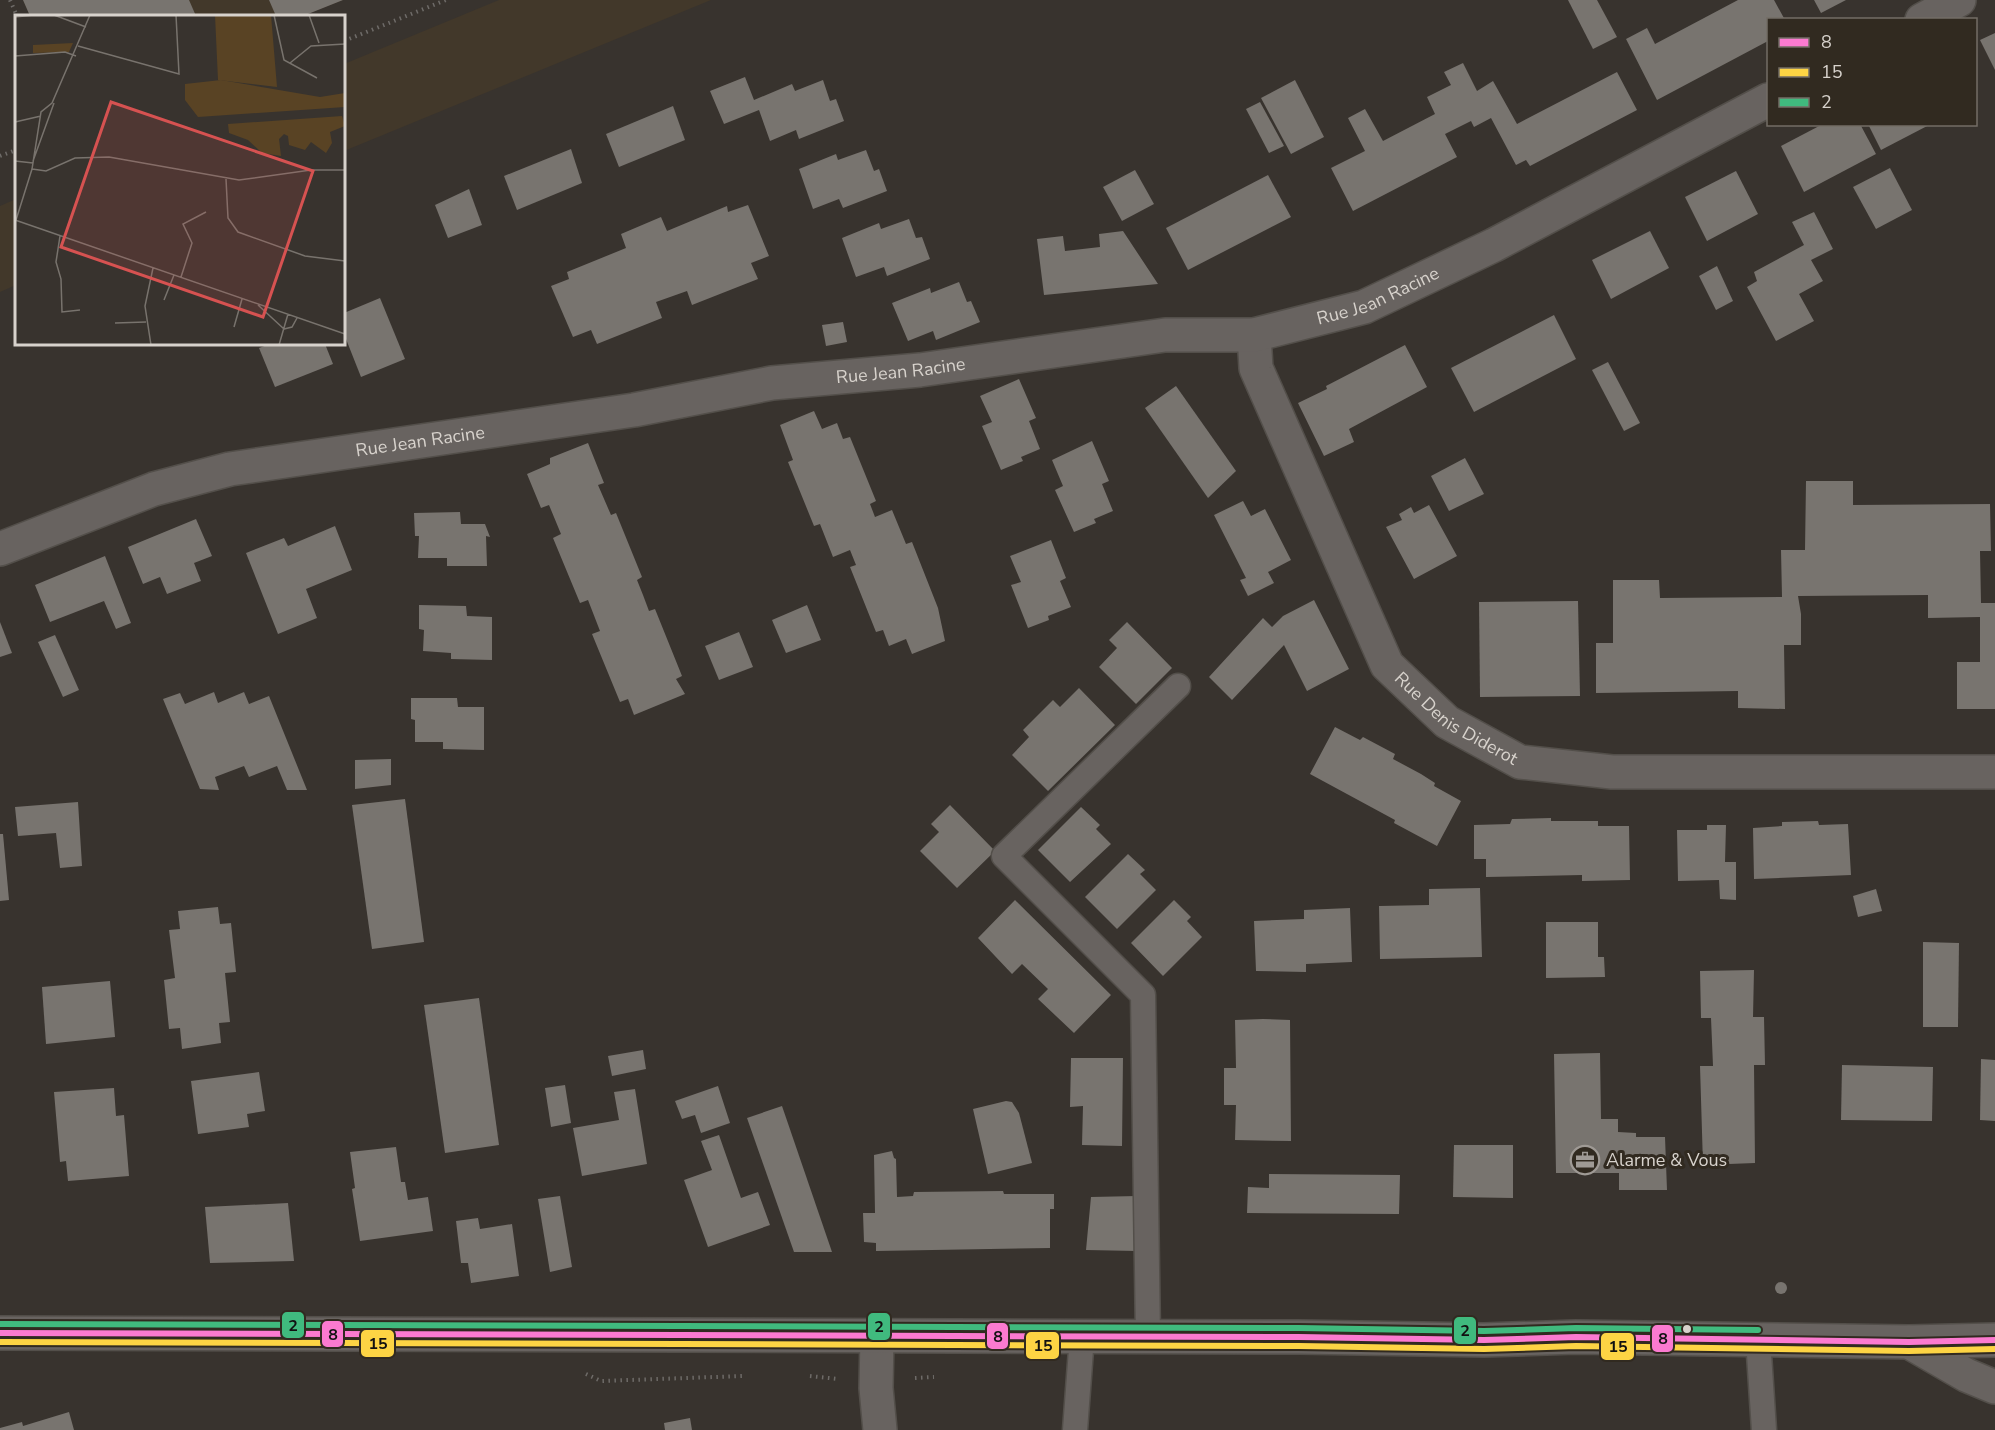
<svg xmlns="http://www.w3.org/2000/svg" width="1995" height="1430" font-family="'Nunito Sans',sans-serif">
<rect width="100%" height="100%" fill="#38332e"/>
<g fill="#42382a">
<path d="M23 0H343L302 16H30Z"/>
<path d="M499 0H711L344 151V64Z"/>
<path d="M16 199V285L0 292V206Z"/>
</g>
<g fill="#78746f">
<path d="M23 0H189L196 16H30Z"/>
<path d="M269 0H343L303 16H276Z"/>
<path d="M1568 0H1597L1617 37 1593 49Z"/>
<path d="M1738 0H1774L1785 20H1768V41L1657 100 1626 39 1647 28 1655 44Z"/>
<path d="M1814 0H1846L1821 13Z"/>
<path d="M1995 33V70L1980 40Z"/>
<path d="M1463 63 1477 91 1493 81 1517 124 1617 72 1637 110 1530 166 1526 160 1516 165 1491 118 1474 127 1471 121 1445 134 1457 157 1353 211 1331 168 1365 151 1348 118 1365 109 1383 141 1435 114 1427 97 1451 85 1444 72Z"/>
<path d="M745 77 754 100 792 84 795 91 823 80 830 101 836 99 844 121 799 139 796 130 770 141 759 110 724 124 710 91Z"/>
<path d="M1295 80 1324 137 1291 154 1261 98Z"/>
<path d="M1260 102 1284 146 1269 153 1246 109Z"/>
<path d="M673 106 685 140 619 167 606 134Z"/>
<path d="M1823 124H1860L1876 154 1804 192 1781 146Z"/>
<path d="M1868 124H1931L1881 150Z"/>
<path d="M571 149 582 183 517 210 504 176Z"/>
<path d="M866 150 874 171 879 169 887 191 843 208 839 199 813 209 799 169 836 154 838 160Z"/>
<path d="M1890 168 1912 210 1876 229 1853 187Z"/>
<path d="M1135 170 1154 204 1122 221 1103 187Z"/>
<path d="M1736 171 1758 214 1707 241 1685 197Z"/>
<path d="M1268 175 1291 217 1188 270 1166 228Z"/>
<path d="M469 189 482 225 448 238 435 205Z"/>
<path d="M748 205 769 256 751 263 758 279 692 305 687 291 656 302 662 318 597 344 591 330 573 337 551 286 569 279 567 272 626 248 621 234 661 217 667 231 727 206 728 212Z"/>
<path d="M1814 212 1833 249 1811 260 1823 281 1799 294 1814 321 1776 341 1747 287 1757 281 1754 272 1804 245 1792 222Z"/>
<path d="M909 219 916 238 922 237 930 259 887 276 884 267 856 277 842 238 879 223 881 229Z"/>
<path d="M1123 231 1158 284 1044 295 1037 239 1063 236 1065 251 1100 247 1099 234Z"/>
<path d="M1650 231 1669 268 1611 299 1592 260Z"/>
<path d="M1717 266 1733 301 1716 310 1699 276Z"/>
<path d="M959 282 967 302 971 301 980 322 936 340 933 331 908 341 892 303 930 288 931 293Z"/>
<path d="M380 298 405 359 361 377 344 334V313Z"/>
<path d="M1554 315 1576 359 1474 412 1451 368Z"/>
<path d="M843 322 847 342 826 346 822 325Z"/>
<path d="M270 344H325L333 364 275 387 259 348Z"/>
<path d="M1405 345 1427 387 1349 429 1354 442 1324 456 1298 403 1327 389 1326 386Z"/>
<path d="M1608 362 1640 423 1624 431 1592 370Z"/>
<path d="M1019 379 1036 418 1029 421 1040 449 1021 457 1023 461 1001 470 982 426 992 422 980 396Z"/>
<path d="M1176 386 1236 471 1208 498 1145 408Z"/>
<path d="M814 411 822 429 837 423 843 439 850 437 876 501 870 504 875 517 892 510 906 544 912 542 938 608 945 641 912 654 906 639 889 646 883 630 876 632 850 567 856 565 850 550 833 557 820 524 814 526 788 462 793 460 780 425Z"/>
<path d="M1092 441 1109 481 1102 484 1113 511 1094 519 1096 523 1074 532 1055 490 1063 486 1052 460Z"/>
<path d="M588 443 604 483 598 485 611 515 616 513 642 577 637 580 643 595 649 611 655 609 682 676 676 679 685 694 634 715 628 699 620 702 592 634 600 631 588 600 580 603 553 538 561 534 549 505 541 508 527 474 550 464V458Z"/>
<path d="M1465 458 1484 494 1449 511 1431 476Z"/>
<path d="M1806 481H1853V505L1990 504 1991 551H1980L1981 603H1995V709H1957V662H1980V617L1928 618V595L1798 596 1801 614V645H1784L1785 709 1738 708V691L1596 693V643H1613V580H1659L1660 598 1782 597 1781 550H1805Z"/>
<path d="M1243 501 1251 516 1265 509 1291 560 1268 572 1274 583 1248 596 1240 580 1246 578 1214 515Z"/>
<path d="M1429 505 1457 556 1414 579 1386 527 1402 520 1399 514 1411 507 1414 513Z"/>
<path d="M460 512 461 524H485L490 537 486 536 487 566H447V558H418L419 536H415L414 513Z"/>
<path d="M196 519 212 556 194 563 201 581 167 594 160 577 143 584 128 547Z"/>
<path d="M335 526 352 570 306 589 317 618 278 634 246 553 284 538 288 546Z"/>
<path d="M1051 540 1066 578 1060 581 1071 607 1048 616 1049 620 1028 628 1011 585 1021 582 1010 556Z"/>
<path d="M105 556 131 623 116 629 104 601 50 622 35 585Z"/>
<path d="M1314 600 1349 669 1307 691 1284 645 1232 700 1209 677 1263 618 1272 627 1283 616Z"/>
<path d="M1578 601 1580 696 1480 697 1479 602Z"/>
<path d="M419 605 466 606 467 616 492 617V660L451 659V653L423 651 424 630 419 629Z"/>
<path d="M807 605 821 640 786 653 772 620Z"/>
<path d="M0 622 12 653 0 657Z"/>
<path d="M1127 622 1172 668 1136 704 1099 667 1117 648 1109 640Z"/>
<path d="M739 632 753 667 719 680 705 646Z"/>
<path d="M55 635 79 690 63 697 38 642Z"/>
<path d="M1079 688 1115 725 1048 791 1012 755 1029 737 1023 730 1053 700 1060 707Z"/>
<path d="M214 692 218 703 244 692 249 704 269 696 307 790H287L277 766 249 777 244 766 215 777 219 790 200 789 163 699 180 693 185 704Z"/>
<path d="M411 698H457L458 707H484V750L443 749V742H415V720L411 719Z"/>
<path d="M1335 727 1360 740 1363 737 1395 754 1393 759 1421 774 1435 783 1434 786 1461 801 1437 846 1394 823 1395 820 1310 774Z"/>
<path d="M391 759V785L355 789V760Z"/>
<path d="M405 799 424 942 372 949 352 805Z"/>
<path d="M78 802 82 866 60 868 56 833 18 836 15 807Z"/>
<path d="M950 805 995 851 957 888 920 851 939 832 931 824Z"/>
<path d="M1081 807 1100 825 1096 829 1111 844 1070 882 1038 850Z"/>
<path d="M1551 818V821H1598V826H1629L1630 880 1582 881V875L1486 877V859H1474V825L1510 824 1512 819Z"/>
<path d="M1818 821 1819 825 1848 824 1851 875 1754 879 1753 828 1782 826V822Z"/>
<path d="M1707 825H1726L1725 862H1736V900L1720 899 1719 880 1678 881 1677 830H1707Z"/>
<path d="M0 834H3L9 900 0 901Z"/>
<path d="M1128 854 1145 870 1140 874 1156 890 1117 929 1085 897Z"/>
<path d="M1480 888 1482 957 1380 959 1379 906 1429 905V889Z"/>
<path d="M1876 889 1882 911 1858 917 1853 896Z"/>
<path d="M1015 900 1111 995 1074 1033 1038 999 1048 989 1022 964 1012 974 978 938Z"/>
<path d="M1174 900 1191 917 1187 921 1202 937 1163 976 1131 943Z"/>
<path d="M218 907 220 924 231 923 236 972 225 973 230 1022 219 1023 221 1043 182 1049 180 1028 169 1029 164 980 175 978 169 930 180 929 178 911Z"/>
<path d="M1350 908 1352 962 1306 964V972L1256 971 1254 921 1304 919V910Z"/>
<path d="M1546 922H1598V957H1604L1605 977 1546 978Z"/>
<path d="M1923 942 1959 943 1958 1027H1923Z"/>
<path d="M1754 970 1753 1017H1764L1765 1065H1754L1755 1163 1703 1165 1700 1066H1713L1711 1018H1701L1700 971Z"/>
<path d="M110 981 115 1037 46 1044 42 987Z"/>
<path d="M479 998 499 1145 445 1153 424 1005Z"/>
<path d="M1263 1019 1290 1020 1291 1141 1235 1140 1236 1105H1224V1068H1236L1235 1020Z"/>
<path d="M643 1050 646 1069 612 1076 608 1056Z"/>
<path d="M1600 1053 1601 1119H1618V1132L1636 1133V1137H1665L1667 1190H1619V1173H1556L1554 1054Z"/>
<path d="M1071 1058H1123L1122 1146 1082 1145 1083 1106 1070 1107Z"/>
<path d="M1981 1059 1995 1060V1121L1980 1120Z"/>
<path d="M1842 1065 1933 1067 1932 1121 1841 1120Z"/>
<path d="M259 1072 265 1111 247 1114 249 1127 198 1134 191 1081Z"/>
<path d="M565 1085 571 1123 551 1127 545 1088Z"/>
<path d="M718 1086 730 1123 701 1133 695 1115 682 1119 675 1101Z"/>
<path d="M114 1088 116 1116 124 1115 129 1176 68 1181 66 1161 60 1162 54 1092Z"/>
<path d="M635 1089 647 1164 582 1176 573 1128 619 1120 614 1092Z"/>
<path d="M1006 1101 1012 1102 1019 1113 1032 1163 988 1174 973 1109Z"/>
<path d="M782 1106 832 1252H794L747 1118Z"/>
<path d="M719 1135 741 1198 758 1192 770 1225 708 1247 684 1180 712 1170 701 1141Z"/>
<path d="M1454 1145H1513V1198L1453 1197Z"/>
<path d="M396 1147 401 1182H405L408 1200 428 1197 433 1231 360 1241 352 1189 355 1188 350 1152Z"/>
<path d="M892 1151 894 1158 896 1159 897 1197 913 1196 914 1192 1003 1191 1004 1194H1054V1209H1050V1248L876 1251V1243L864 1242 863 1213H875L874 1155Z"/>
<path d="M1269 1174 1400 1175 1399 1214 1247 1213 1248 1187 1269 1188Z"/>
<path d="M560 1196 572 1267 550 1272 538 1199Z"/>
<path d="M1137 1196V1251L1086 1250 1091 1197Z"/>
<path d="M288 1203 294 1261 210 1263 205 1207Z"/>
<path d="M478 1218 480 1229 512 1224 519 1276 471 1283 468 1263H461L456 1221Z"/>
<circle cx="1781" cy="1288" r="6"/>
<path d="M69 1412 74 1430H0V1428L22 1422 23 1426Z"/>
<path d="M690 1418 692 1430H665L664 1423Z"/>
</g>
<g fill="none" stroke-linecap="round" stroke-linejoin="round">
<g stroke="#534f4a" stroke-width="27">
<g id="lane">
<path d="M1148 1337 1143 995 1004 856 1178 686"/>
<path d="M1758 1339 1764 1430"/>
<path d="M1075 1430 1082 1336"/>
</g>
</g>
<g stroke="#534f4a" stroke-width="36">
<g id="street">
<path d="M1922 20 1959 0"/>
<path id="s1" d="M1254 335 1256 368 1387 665 1447 722 1520 762 1612 772H1995"/>
<path id="s2" d="M0 549 154 489 230 469 634 410 772 383 920 370 1165 335H1254L1364 307 1494 245 1768 100"/>
<path d="M877 1337 876 1388 880 1430"/>
<path d="M1909 1342 1966 1375 1995 1387"/>
</g>
</g>
<g stroke="#534f4a" stroke-width="36">
<path id="secondary" d="M0 1333 1299 1337 1484 1340 1576 1337 1909 1342 1995 1340"/>
</g>
<g stroke="#6e6b68" stroke-width="4" stroke-dasharray="1.5 4.5" stroke-linecap="butt">
<path d="M10 0 17 16"/>
<path d="M344 41 446 0"/>
<path d="M0 156 16 150"/>
<path d="M586 1374 601 1381 743 1376"/>
<path d="M810 1376 838 1379"/>
<path d="M915 1378 934 1377"/>
</g>
<use href="#lane" stroke="#686360" stroke-width="24"/>
<use href="#street" stroke="#686360" stroke-width="33"/>
<use href="#secondary" stroke="#686360" stroke-width="33"/>
<g stroke="#312a20" stroke-width="10">
<path id="bus-1" d="M0 1333 1299 1337 1484 1340 1576 1337 1909 1342 1995 1340"/>
</g>
<g stroke="#312a20" stroke-width="10">
<path id="bus-2" d="M0 1342 1299 1346 1484 1349 1576 1346 1909 1351 1995 1349"/>
</g>
<g stroke="#312a20" stroke-width="10">
<path id="bus-3" d="M0 1324 1299 1328 1484 1331 1576 1328 1758 1330"/>
</g>
<use href="#bus-1" stroke="#fb7ad0" stroke-width="6"/>
<use href="#bus-2" stroke="#fdd444" stroke-width="6"/>
<use href="#bus-3" stroke="#40ba7e" stroke-width="6"/>
</g>
<defs>
<g id="office-ring" transform="scale(1.5)"><circle r="9.5" fill="#312a20" stroke="#9f9a95" stroke-width="1.5"/><path d="M-6-3h4V-5.5h4V-3h4V5H-6ZM-1-4.5V-3h2v-1.5ZM-6 0V1H6V0Z" fill="#9f9a95"/></g>
</defs>
<g fill-rule="evenodd">
<use href="#office-ring" x="1585" y="1160"/>
</g>
<circle fill="#d7d2cc" stroke="#312a20" stroke-width="2" cx="1687" cy="1329" r="5"/>
<g text-anchor="middle" dominant-baseline="central" stroke-width="6" stroke-linejoin="round" paint-order="stroke">
<g font-size="18" fill="#d7d2cc" stroke="#312a20">
<text stroke="none"><textPath href="#s2" startOffset="1408">Rue Jean Racine</textPath></text>
<text stroke="none"><textPath href="#s2" startOffset="922">Rue Jean Racine</textPath></text>
<text stroke="none"><textPath href="#s2" startOffset="436">Rue Jean Racine</textPath></text>
<text stroke="none"><textPath href="#s1" startOffset="446">Rue Denis Diderot</textPath></text>
</g>
<g font-size="18" fill="#d7d2cc" stroke="#312a20" text-anchor="start">
<text x="1606" y="1160">Alarme &amp; Vous</text>
</g>
</g>
<g transform="translate(15 15)">
<rect width="330" height="330" fill="#38332e"/>
<path d="M200 0H256L262 72 203 65ZM58 28 54 37 18 38V30Z" fill="#594324"/>
<path d="M206 65 305 82 330 78V92L183 102 170 85V69ZM327 101 330 111 315 117 317 128 311 138 296 127 290 135 274 130 273 121 269 119 264 124 266 141 247 138 233 125 214 118 213 109Z" fill="#594324"/>
<path fill="none" stroke="#78736d" stroke-width="1.5" d="M39 0 71 12M259 0 269 45 302 63M294 0 304 28M0 2 19 0M63 31 164 59 161 0M0 41 50 37 61 41M275 48 296 31 330 29M0 107 26 101M0 146 18 148M18 146 39 88M17 154 31 156 60 143 94 142 224 165 296 155H330M211 164 213 203 223 217 290 241 330 246M0 205 330 319M1 205 17 154 26 97 37 88 75 0M45 221 41 247 46 264 47 297 65 295M166 262 177 228 168 209 191 197M149 285 159 260M243 290 269 314M100 308 131 307M219 312 227 284M269 314 277 312 282 303M136 330 130 291 138 253M264 330 273 299"/>
<path fill="#d65251" fill-opacity="0.15" stroke="#d65251" stroke-width="3" d="M96 87 298 156 248 302 46 232Z"/>
<rect width="330" height="330" fill="none" stroke="#d7d2cc" stroke-width="3"/>
</g>
<g stroke="#312a20" stroke-width="2">
<rect x="281" y="1311" width="24" height="28" rx="6" fill="#40ba7e"/>
<rect x="867" y="1312" width="24" height="29" rx="6" fill="#40ba7e"/>
<rect x="1453" y="1316" width="24" height="29" rx="6" fill="#40ba7e"/>
<rect x="321" y="1320" width="23" height="28" rx="6" fill="#fb7ad0"/>
<rect x="986" y="1322" width="23" height="28" rx="6" fill="#fb7ad0"/>
<rect x="1651" y="1324" width="23" height="29" rx="6" fill="#fb7ad0"/>
<rect x="360" y="1329" width="35" height="29" rx="6" fill="#fdd444"/>
<rect x="1025" y="1331" width="35" height="29" rx="6" fill="#fdd444"/>
<rect x="1600" y="1332" width="35" height="29" rx="6" fill="#fdd444"/>
</g>
<g font-size="16" text-anchor="middle" font-weight="bold" fill="#111">
<text x="293" y="1331">2</text>
<text x="879" y="1332">2</text>
<text x="1465" y="1336">2</text>
<text x="333" y="1340">8</text>
<text x="998" y="1342">8</text>
<text x="1663" y="1344">8</text>
<text x="378" y="1349">15</text>
<text x="1043" y="1351">15</text>
<text x="1618" y="1352">15</text>
</g>
<rect x="1767" y="18" width="210" height="108" fill="#312a20" stroke="#736d65" stroke-width="1.5"/>
<rect x="1779" y="38" width="30" height="9" fill="#fb7ad0" stroke="#736d65" stroke-width="1.5"/>
<text x="1821" y="48" font-size="18" fill="#d7d2cc">8</text>
<rect x="1779" y="68" width="30" height="9" fill="#fdd444" stroke="#736d65" stroke-width="1.5"/>
<text x="1821" y="78" font-size="18" fill="#d7d2cc">15</text>
<rect x="1779" y="98" width="30" height="9" fill="#40ba7e" stroke="#736d65" stroke-width="1.5"/>
<text x="1821" y="108" font-size="18" fill="#d7d2cc">2</text>
</svg>
